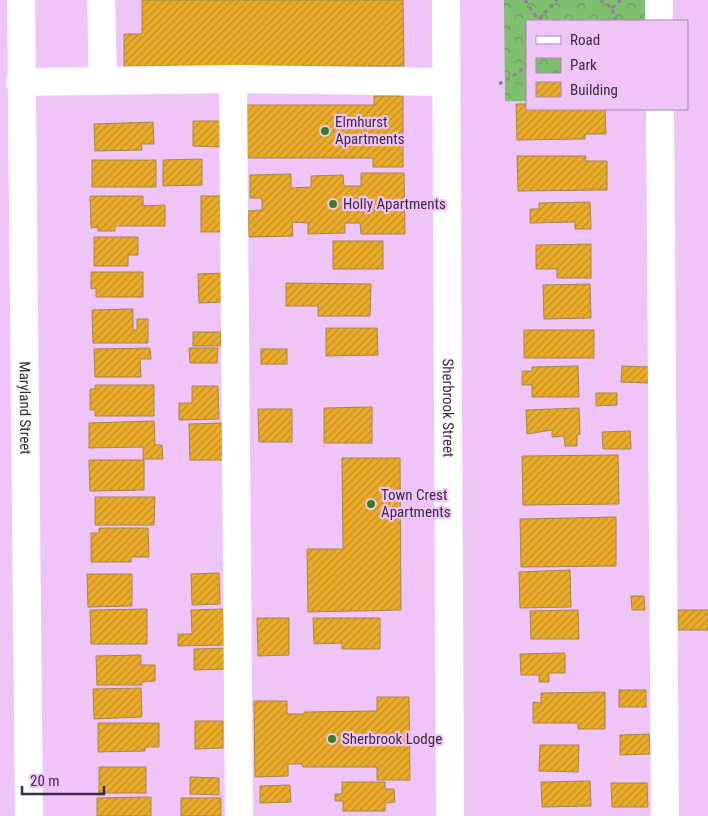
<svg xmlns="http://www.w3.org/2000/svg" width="708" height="816" font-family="'Roboto Condensed',sans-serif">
<defs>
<pattern id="park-crowns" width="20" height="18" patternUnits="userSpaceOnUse" patternTransform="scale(1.25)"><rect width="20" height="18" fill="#7ec06f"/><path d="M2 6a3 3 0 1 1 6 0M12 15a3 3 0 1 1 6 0" fill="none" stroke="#689c5d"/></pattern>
<pattern id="building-hatch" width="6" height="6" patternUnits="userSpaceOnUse" patternTransform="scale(1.25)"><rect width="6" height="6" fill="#ebac29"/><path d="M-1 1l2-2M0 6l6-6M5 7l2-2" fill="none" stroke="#c08c25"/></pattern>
</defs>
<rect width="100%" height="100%" fill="#efc5f9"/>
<path fill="url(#park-crowns)" d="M504 0H655V21H527V101H505Z"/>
<g fill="url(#building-hatch)" stroke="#a6864f">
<path d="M142 0H403L404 66H124V34H142Z"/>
<path d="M374 96H403V167H373V158H247L246 105H374Z"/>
<path d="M516 104H527V109H605L606 134H585V139L517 140Z"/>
<path d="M193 121H223L222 147 193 146Z"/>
<path d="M153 122 154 144H141L142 150 95 151 94 124Z"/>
<path d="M517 156H586L585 161H607V190L518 191Z"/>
<path d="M202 159V185L163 186V160Z"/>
<rect x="92" y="160" width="64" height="27"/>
<path d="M361 173H404L405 234H361L360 223H345V233L308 234V223L292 222 293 236 249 237 248 211 262 210V198H250V175L291 174V188L311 187V176L343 175 344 186H361Z"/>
<path d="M90 196H143V206L165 205V226H115V231H98V227L91 228Z"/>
<rect x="201" y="196" width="25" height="36"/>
<path d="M590 202 591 229H575V222L530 223V209H539V203Z"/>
<path d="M94 237H138V255H128V266H94Z"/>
<rect x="333" y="241" width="50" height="28"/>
<path d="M591 244V278H557V269H536V245Z"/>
<path d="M91 272H143V297H96V288L91 289Z"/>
<path d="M222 273 223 302 199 303 198 274Z"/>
<path d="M286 283 371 284 370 316H318V306H286Z"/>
<path d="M590 284 591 318 544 319 543 285Z"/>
<path d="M133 309V330H137V319H148V343H93L92 310Z"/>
<path d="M326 328H377L378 355 326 356Z"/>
<rect x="524" y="330" width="70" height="28"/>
<rect x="193" y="332" width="28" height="14"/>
<path d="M150 348 151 359H140L141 377H95L94 349Z"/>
<path d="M189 348H218L217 363H190Z"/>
<rect x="261" y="349" width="26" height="15"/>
<path d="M578 366 579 397H532V385H522V371H532V367Z"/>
<path d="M622 366 649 367V383L621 382Z"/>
<path d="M95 385H154V416H95V410H90V389H95Z"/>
<path d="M192 386H218L219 419 179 420V403H192Z"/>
<path d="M596 393H617V405L596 406Z"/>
<path d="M372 407V443H324V408Z"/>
<path d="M579 408 580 434 577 435V446H565L564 436 552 437V430L527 434 526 410Z"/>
<path d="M258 409H292V442H259Z"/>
<path d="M154 421 155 445H162L163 459H143V447L89 448V423Z"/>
<path d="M223 423 224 460H190L189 424Z"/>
<path d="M630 431 631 449H603L602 432Z"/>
<path d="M618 455 619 504 523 505 522 456Z"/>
<path d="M342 458H400L401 610 308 612 307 549H343Z"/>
<path d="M89 460H144V490L90 491Z"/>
<path d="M95 497H155L154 525H95Z"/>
<path d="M616 517V566L521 567 520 519Z"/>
<path d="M99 528H148L149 557H131V562H91V533H99Z"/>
<path d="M570 570 571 607 520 608 519 572Z"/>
<path d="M219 573 220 604 192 605 191 574Z"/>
<path d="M87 574H132V606L88 607Z"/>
<path d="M631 596H644L645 610H632Z"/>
<path d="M147 609V644H91L90 610Z"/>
<path d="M223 609 224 645 178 646V634H192L191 610Z"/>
<path d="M578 610 579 639H531L530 611Z"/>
<rect x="678" y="610" width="30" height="20"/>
<path d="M257 618H289V655L258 656Z"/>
<path d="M313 618H380V649H342V643L314 644Z"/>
<path d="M226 648V669L194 670V649Z"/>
<path d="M565 653V673H549V682H539V675H521L520 654Z"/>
<path d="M141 655V665H155V681L141 682 142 685H97L96 656Z"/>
<path d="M141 688 142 717 94 719 93 689Z"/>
<rect x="619" y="690" width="27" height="17"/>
<path d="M605 692V729H578V723H533V702L541 703V693Z"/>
<path d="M377 697H409L410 780H377V767H303L302 764H288V776L255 777 254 701H287V714H304V712L377 711Z"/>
<path d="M195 721H223V748L195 749Z"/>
<path d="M98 723H159V747H145V751L98 752Z"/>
<path d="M649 734 650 754 620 755V735Z"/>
<path d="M540 745H579L578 772 539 771Z"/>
<rect x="99" y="767" width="47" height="26"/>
<path d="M190 777 219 778V795L190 794Z"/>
<path d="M590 781 591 806 542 807 541 782Z"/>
<path d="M342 782H385V789H394L395 802 385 803V811H343V801H335V794H342Z"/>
<path d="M611 783H647L648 807H612Z"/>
<path d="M290 785 291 802 260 803V786Z"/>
<path d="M151 797V816H97V798Z"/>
<rect x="181" y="798" width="40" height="18"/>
</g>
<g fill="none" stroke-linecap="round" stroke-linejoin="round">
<g stroke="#96799d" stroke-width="3" stroke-dasharray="4 4" stroke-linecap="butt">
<path d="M525 0 539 21"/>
<path d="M600 0 612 8 616 21"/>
<path d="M612 8 621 0"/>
<path d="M539 19 557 0"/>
<path d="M499 84 518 73 527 64"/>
</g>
<g stroke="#fff" stroke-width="28">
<path d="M101 0 103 81"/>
<path d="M659 0V21"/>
<path d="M233 79 239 816"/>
<path d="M20 82 233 79 446 82"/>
<path d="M660 109 665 816"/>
</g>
<g stroke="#fff" stroke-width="28">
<path id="s1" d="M21 0 29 816"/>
<path id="s2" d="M446 0 450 816"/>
</g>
</g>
<g fill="#357d22" stroke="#efc5f9" stroke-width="2">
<circle cx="325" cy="131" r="5"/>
<circle cx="333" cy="204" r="5"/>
<circle cx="371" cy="504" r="5"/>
<circle cx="332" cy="739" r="5"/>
</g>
<g text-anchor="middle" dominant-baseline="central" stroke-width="4.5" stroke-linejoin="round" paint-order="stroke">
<g font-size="15" fill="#3c2b40" stroke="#efc5f9" text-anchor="start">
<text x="335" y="122">Elmhurst<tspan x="335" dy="17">Apartments</tspan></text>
<text x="343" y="204">Holly Apartments</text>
<text x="381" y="495">Town Crest<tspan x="381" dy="17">Apartments</tspan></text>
<text x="342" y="739">Sherbrook Lodge</text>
</g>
<g font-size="15" fill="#3c2b40" stroke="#efc5f9">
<text stroke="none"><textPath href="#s1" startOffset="408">Maryland Street</textPath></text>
<text stroke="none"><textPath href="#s2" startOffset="408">Sherbrook Street</textPath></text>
</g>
</g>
<rect x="526" y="20" width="162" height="90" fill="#efc5f9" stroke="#a787af"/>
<rect x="536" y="36" width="25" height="8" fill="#ffffff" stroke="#a787af"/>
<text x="570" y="45" font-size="15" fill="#3c2b40">Road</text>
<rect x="536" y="58" width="25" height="15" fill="url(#park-crowns)" stroke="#a787af"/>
<text x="570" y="70" font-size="15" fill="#3c2b40">Park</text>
<rect x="536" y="82" width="25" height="15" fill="url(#building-hatch)" stroke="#a787af"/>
<text x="570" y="95" font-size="15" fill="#3c2b40">Building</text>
<path d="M22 786v8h82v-8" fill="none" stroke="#3c2b40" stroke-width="2.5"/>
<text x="30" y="786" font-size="15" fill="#3c2b40" stroke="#efc5f9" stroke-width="4" paint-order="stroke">20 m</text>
</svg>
